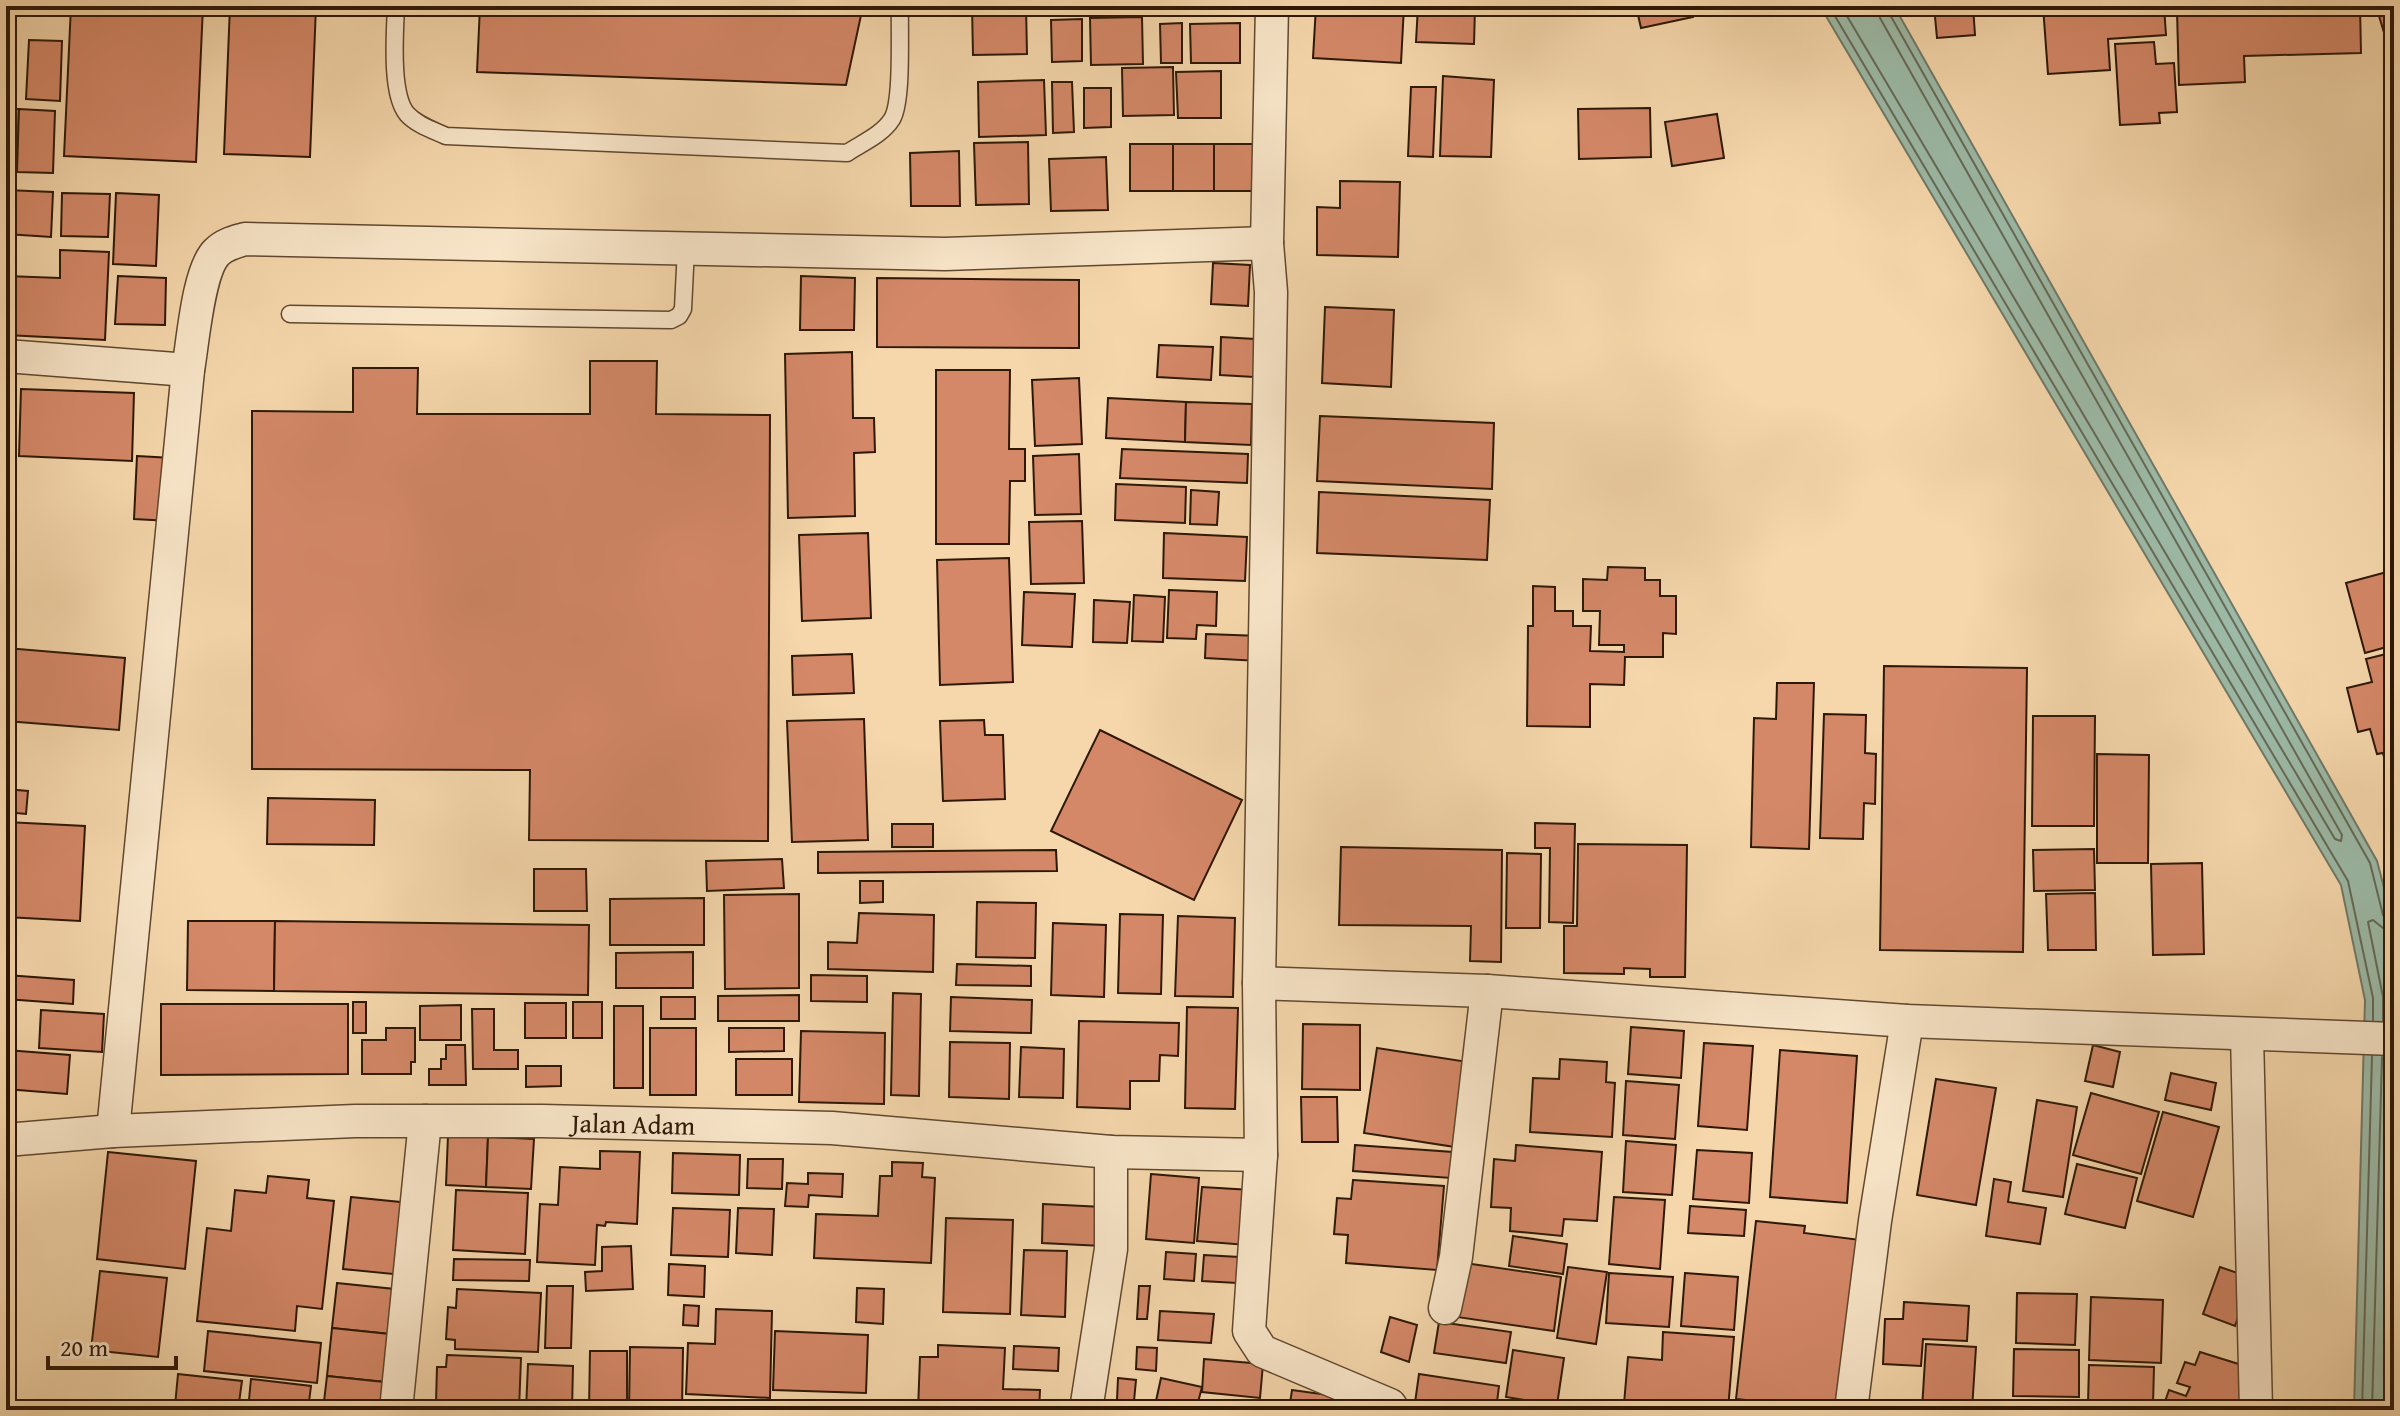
<svg xmlns="http://www.w3.org/2000/svg" width="2400" height="1416" font-family="'Gentium Book Plus',serif">
<rect width="100%" height="100%" fill="#f5d7ab"/>
<filter id="stains"><feTurbulence type="fractalNoise" baseFrequency=".0025" numOctaves="4"/><feColorMatrix values="0 0 0 0 .2 0 0 0 0 .09 0 0 0 0 .02 0 0 0 .5 -.17"/></filter>
<radialGradient id="worn" r=".72"><stop offset=".6" stop-color="#630" stop-opacity="0"/><stop offset="1" stop-color="#630" stop-opacity=".3"/></radialGradient>
<path fill="#9cbaa7" stroke="#707967" stroke-width="2" d="M1820 6H1894L2377 861 2394 926V1410H2354L2365 1000 2341 885Z"/>
<g fill="none" stroke-linecap="round" stroke-linejoin="round">
<g stroke="#656956" stroke-width="2">
<path d="M1829 6 2348 881 2373 998V1020"/>
<path d="M1841 6 2335 839 2341 841 2342 835 1880 18 1878 6"/>
<path d="M1888 6 1889 13 2370 863 2383 915 2394 920"/>
<path d="M2383 1021V997L2368 922 2373 920 2383 928 2394 930"/>
<path d="M2362 1410 2372 1056"/>
<path d="M2372 1410 2382 1057"/>
<path d="M2384 1410 2394 1057"/>
</g>
</g>
<g fill="#d48868" stroke="#2e1806" stroke-width="2">
<path d="M71 6H203L196 162 64 156Z"/>
<path d="M230 6H316L310 157 224 154Z"/>
<path d="M480 6H863L846 85 477 72Z"/>
<path d="M972 6H1026L1027 54 973 55Z"/>
<path d="M1060 6H1126V9L1060 10Z"/>
<path d="M1134 6H1151V12L1134 13Z"/>
<path d="M1222 6H1244L1245 16H1222Z"/>
<path d="M1316 6H1404L1401 63 1313 58Z"/>
<path d="M1418 6 1475 8 1474 44 1416 42Z"/>
<path d="M1636 6H1691L1693 17 1641 28Z"/>
<path d="M1934 6H1973L1975 35 1937 38Z"/>
<path d="M2043 6H2164L2166 35 2108 39 2110 70 2048 74Z"/>
<path d="M2360 6 2361 53 2244 56 2245 82 2179 85 2177 11Z"/>
<path d="M2394 11V66L2379 16Z"/>
<path d="M1142 17 1143 64 1091 65 1090 18Z"/>
<path d="M1082 19V61L1052 62 1051 20Z"/>
<path d="M1182 23V63H1161L1160 24Z"/>
<path d="M1240 23V63H1191L1190 24Z"/>
<path d="M29 40 62 41 60 101 26 99Z"/>
<path d="M2154 42 2156 64 2174 63 2177 112 2159 113 2160 123 2120 125 2115 44Z"/>
<path d="M1173 67 1174 115 1123 116 1122 68Z"/>
<path d="M1221 71V118H1178L1176 72Z"/>
<path d="M1443 76 1494 80 1491 157 1440 156Z"/>
<path d="M1044 80 1046 135 979 137 978 82Z"/>
<path d="M1052 82H1072L1074 132 1053 133Z"/>
<path d="M1411 87H1436L1433 157 1408 156Z"/>
<path d="M1084 88H1111V127L1084 128Z"/>
<path d="M1650 108 1651 157 1579 159 1578 109Z"/>
<path d="M6 109H19L17 172H6Z"/>
<path d="M19 109 55 111 53 173 17 172Z"/>
<path d="M1717 114 1724 158 1672 166 1665 122Z"/>
<path d="M1028 142 1029 204 976 205 974 143Z"/>
<rect x="1130" y="144" width="43" height="47"/>
<rect x="1173" y="144" width="41" height="47"/>
<rect x="1214" y="144" width="43" height="47"/>
<path d="M959 151 960 206H911L910 153Z"/>
<path d="M1106 157 1108 210 1051 211 1049 159Z"/>
<path d="M1340 181 1400 182 1398 257 1317 255V207L1340 208Z"/>
<path d="M6 190 53 192 51 237 6 234Z"/>
<path d="M62 193 110 194 108 237 61 236Z"/>
<path d="M116 193 159 195 156 266 113 264Z"/>
<path d="M60 250 109 252 105 340 6 335V251V276L60 278Z"/>
<path d="M1213 263 1250 265 1248 306 1211 304Z"/>
<path d="M118 276 166 278 165 325 115 324Z"/>
<path d="M801 276 855 278 854 330H800Z"/>
<path d="M877 278 1079 280V348L877 347Z"/>
<path d="M1325 307 1394 310 1391 387 1322 383Z"/>
<path d="M1221 337 1255 339 1254 377 1220 375Z"/>
<path d="M1159 345 1213 347 1211 380 1157 377Z"/>
<path d="M852 352 853 418H874L875 452 854 453 855 516 788 518 785 354Z"/>
<path d="M590 361H657L656 414 770 415 768 841 529 840 530 770 252 769V411L353 412V368H418L417 414H590Z"/>
<path d="M936 370H1010L1009 449H1025V481H1010L1009 544H936Z"/>
<path d="M1079 378 1082 444 1035 446 1032 380Z"/>
<path d="M21 389 134 393 132 461 19 456Z"/>
<path d="M1108 398 1186 402 1185 442 1106 438Z"/>
<path d="M1186 402 1252 404 1251 445 1185 442Z"/>
<path d="M1320 416 1494 423 1492 489 1317 481Z"/>
<path d="M1122 449 1248 454 1247 483 1120 478Z"/>
<path d="M1079 454 1081 514 1035 515 1033 456Z"/>
<path d="M6 455 16 456 7 607H6Z"/>
<path d="M137 456 172 458 170 521 134 519Z"/>
<path d="M1116 484 1186 487 1185 523 1115 520Z"/>
<path d="M1191 490 1219 492 1217 525 1190 524Z"/>
<path d="M1319 492 1490 500 1487 560 1317 553Z"/>
<path d="M1082 521 1084 583 1031 584 1029 522Z"/>
<path d="M868 533 871 618 802 621 799 535Z"/>
<path d="M1164 533 1247 537 1245 581 1163 578Z"/>
<path d="M1009 558 1013 682 940 685 937 560Z"/>
<path d="M1608 567 1645 568V580H1660V596H1676V634L1663 633V657H1625L1624 685 1590 684V727L1527 726 1528 626H1533V586L1555 587V611H1573V626H1591L1590 651 1624 652V645H1599L1600 611H1583V579L1607 580Z"/>
<path d="M2394 570V645L2365 653 2346 583Z"/>
<path d="M1169 590 1217 592 1216 626 1197 625 1196 639 1167 638Z"/>
<path d="M1024 592 1075 594 1072 647 1022 645Z"/>
<path d="M1134 595 1165 597 1163 642 1132 641Z"/>
<path d="M1094 600 1130 602 1127 643 1093 642Z"/>
<path d="M1206 634 1260 636 1259 661 1205 658Z"/>
<path d="M6 648 125 658 119 730 6 721Z"/>
<path d="M2394 652V786H2391L2383 753 2377 754 2370 729 2358 732 2347 688 2372 682 2366 659Z"/>
<path d="M852 654 854 693 793 695 792 656Z"/>
<path d="M1884 666 2027 668 2023 952 1880 950Z"/>
<path d="M1777 683H1814L1809 849 1751 847 1754 718 1776 719Z"/>
<path d="M1824 714 1866 715 1865 753 1876 754 1875 804 1864 803 1863 839 1820 838Z"/>
<path d="M2033 716H2095L2094 826H2032Z"/>
<path d="M864 719 868 840 792 842 787 721Z"/>
<path d="M984 720 985 735H1003L1005 799 943 801 940 721Z"/>
<path d="M1100 730 1242 800 1194 900 1051 831Z"/>
<path d="M2097 754 2149 755 2148 863H2097Z"/>
<path d="M6 789 28 791 26 814 6 812Z"/>
<path d="M268 798 375 800 374 845 267 844Z"/>
<path d="M6 822 85 826 80 921 6 917Z"/>
<path d="M1535 823 1575 824 1573 923 1549 922 1550 848H1535Z"/>
<rect x="892" y="824" width="41" height="23"/>
<path d="M1578 844 1687 845 1685 977H1650V969L1624 968V974L1564 973V926H1577Z"/>
<path d="M1341 847 1502 850 1501 962 1470 961 1471 926 1339 925Z"/>
<path d="M2094 849 2095 890 2034 891 2033 850Z"/>
<path d="M1056 850 1057 871 818 873V852Z"/>
<path d="M1507 853 1541 854 1540 928H1506Z"/>
<path d="M782 859 784 888 707 891 706 861Z"/>
<path d="M2202 863 2204 954 2153 955 2151 864Z"/>
<path d="M534 869H586L587 911H534Z"/>
<path d="M860 881H883V902L860 903Z"/>
<path d="M2095 893 2096 950H2048L2046 894Z"/>
<path d="M799 894V988L725 989 724 895Z"/>
<path d="M704 898V945H610V899Z"/>
<path d="M977 902 1036 903 1035 958 976 957Z"/>
<path d="M859 913 934 915 933 972 828 969V942L857 943Z"/>
<path d="M1120 914 1163 915 1161 994 1118 993Z"/>
<path d="M1178 916 1235 918 1233 997 1175 996Z"/>
<path d="M188 921H275L274 991 187 990Z"/>
<path d="M275 921 589 925 588 995 274 991Z"/>
<path d="M1053 923 1106 925 1104 997 1051 995Z"/>
<path d="M693 952V988H616V953Z"/>
<path d="M957 964 1031 966V986L956 985Z"/>
<path d="M6 975 74 980 73 1004 6 999Z"/>
<path d="M811 975 867 976V1002L811 1001Z"/>
<path d="M893 993 921 994 919 1096 891 1095Z"/>
<path d="M799 995V1021H718V996Z"/>
<rect x="661" y="997" width="34" height="22"/>
<path d="M951 997 1032 1000 1031 1033 950 1031Z"/>
<rect x="353" y="1002" width="13" height="31"/>
<rect x="573" y="1002" width="29" height="36"/>
<rect x="525" y="1003" width="41" height="35"/>
<path d="M161 1004H348V1074L161 1075Z"/>
<path d="M461 1005V1040H420V1006Z"/>
<rect x="614" y="1006" width="29" height="82"/>
<path d="M1187 1007 1238 1008 1235 1109 1185 1108Z"/>
<path d="M472 1009H494V1050H518V1069H473Z"/>
<path d="M41 1010 104 1014 102 1052 39 1048Z"/>
<path d="M1079 1021 1179 1023 1178 1056 1160 1055 1159 1081H1130V1109L1077 1107Z"/>
<path d="M1303 1024 1360 1025V1090L1302 1089Z"/>
<path d="M1631 1027 1684 1031 1681 1078 1628 1074Z"/>
<path d="M386 1028H415V1062H411V1074H362V1040H386Z"/>
<rect x="650" y="1028" width="46" height="67"/>
<path d="M729 1028H784V1051L729 1052Z"/>
<path d="M801 1031 885 1033 884 1104 799 1102Z"/>
<path d="M950 1042 1010 1043 1009 1099 949 1097Z"/>
<path d="M1704 1043 1753 1046 1747 1130 1698 1126Z"/>
<path d="M446 1045H465L466 1085H429V1069H441V1059H446Z"/>
<path d="M2093 1045 2120 1052 2113 1087 2085 1081Z"/>
<path d="M1021 1047 1064 1049 1063 1098 1019 1097Z"/>
<path d="M1377 1048 1468 1062 1455 1147 1364 1133Z"/>
<path d="M6 1050 70 1055 67 1094 6 1089Z"/>
<path d="M1780 1050 1857 1056 1847 1203 1770 1197Z"/>
<rect x="736" y="1059" width="56" height="36"/>
<path d="M1560 1059 1607 1062 1606 1082 1615 1083 1612 1137 1530 1132 1533 1078 1559 1079Z"/>
<path d="M526 1066H561V1086L526 1087Z"/>
<path d="M2171 1073 2216 1083 2211 1110 2165 1100Z"/>
<path d="M1936 1079 1996 1088 1976 1205 1917 1195Z"/>
<path d="M1626 1081 1679 1085 1675 1139 1623 1135Z"/>
<path d="M2091 1093 2159 1112 2141 1174 2073 1155Z"/>
<path d="M1301 1097H1337L1338 1142H1302Z"/>
<path d="M2037 1100 2077 1107 2063 1197 2023 1191Z"/>
<path d="M2163 1112 2219 1127 2193 1217 2137 1201Z"/>
<path d="M448 1135 488 1137 486 1187 446 1185Z"/>
<path d="M488 1137 534 1139 531 1189 486 1187Z"/>
<path d="M1626 1141 1676 1145 1672 1195 1623 1192Z"/>
<path d="M1355 1145 1453 1152 1451 1178 1353 1171Z"/>
<path d="M1516 1145 1602 1152 1597 1221 1564 1219 1562 1236 1510 1231 1511 1208 1491 1207 1494 1159 1515 1161Z"/>
<path d="M1697 1150 1752 1153 1749 1203 1693 1199Z"/>
<path d="M600 1151 640 1152 637 1224 606 1222 605 1226 597 1225 595 1265 537 1262 540 1204 558 1205 560 1167 600 1169Z"/>
<path d="M108 1152 196 1161 185 1269 97 1259Z"/>
<path d="M673 1153 740 1155 739 1195 672 1193Z"/>
<path d="M748 1159H783L782 1189 747 1188Z"/>
<path d="M892 1162 923 1163 922 1177 935 1178 931 1263 814 1258 816 1214 878 1216 880 1176H892Z"/>
<path d="M2077 1164 2137 1178 2125 1228 2065 1214Z"/>
<path d="M808 1173 843 1174 842 1197 809 1195 808 1207 785 1206 787 1183 808 1184Z"/>
<path d="M1151 1174 1199 1178 1194 1243 1146 1239Z"/>
<path d="M268 1176 309 1180 307 1198 334 1201 322 1309 297 1306 295 1331 197 1321 207 1228 231 1231 235 1190 266 1193Z"/>
<path d="M1994 1179 2011 1182 2008 1202 2046 1208 2040 1244 1986 1236Z"/>
<path d="M1353 1180 1444 1186 1437 1270 1346 1263 1348 1235 1334 1234 1337 1198 1351 1199Z"/>
<path d="M1202 1187 1251 1190 1247 1245 1197 1241Z"/>
<path d="M456 1190 528 1193 525 1254 453 1250Z"/>
<path d="M351 1197 410 1203 403 1275 343 1269Z"/>
<path d="M1614 1197 1665 1200 1660 1269 1609 1264Z"/>
<path d="M1043 1204 1103 1207 1102 1246 1042 1243Z"/>
<path d="M1690 1206 1746 1210 1744 1236 1688 1233Z"/>
<path d="M673 1208 730 1210 728 1257 671 1255Z"/>
<path d="M738 1208 774 1209 772 1255 736 1253Z"/>
<path d="M946 1218 1013 1220 1010 1314 943 1312Z"/>
<path d="M1756 1221 1805 1226 1804 1233 1861 1240 1841 1410 1736 1399Z"/>
<path d="M1513 1236 1567 1244 1563 1274 1509 1266Z"/>
<path d="M631 1246 633 1289 586 1291 585 1272 602 1271V1247Z"/>
<path d="M1024 1250 1067 1251 1065 1317 1021 1315Z"/>
<path d="M1166 1252 1196 1254 1194 1281 1164 1279Z"/>
<path d="M1204 1255 1239 1257 1237 1283 1202 1281Z"/>
<path d="M454 1259 530 1260 529 1281 453 1280Z"/>
<path d="M1465 1263 1561 1277 1554 1331 1457 1317Z"/>
<path d="M669 1264 705 1266 704 1297 668 1295Z"/>
<path d="M1568 1267 1607 1272 1596 1344 1557 1338Z"/>
<path d="M2220 1267 2252 1278 2235 1326 2203 1314Z"/>
<path d="M100 1271 167 1278 158 1357 91 1350Z"/>
<path d="M1609 1273 1673 1277 1669 1327 1606 1323Z"/>
<path d="M1685 1273 1738 1277 1734 1330 1681 1326Z"/>
<path d="M337 1283 404 1290 399 1335 332 1328Z"/>
<path d="M547 1286H573L571 1348H545Z"/>
<path d="M1139 1286H1150L1147 1319H1137Z"/>
<path d="M857 1288 884 1289 883 1324 856 1322Z"/>
<path d="M457 1289 541 1293 538 1352 455 1349V1340L446 1339 448 1307 456 1308Z"/>
<path d="M2017 1293 2077 1294 2075 1345 2016 1343Z"/>
<path d="M2091 1297 2163 1300 2161 1363 2089 1360Z"/>
<path d="M1904 1302 1969 1306 1967 1341 1923 1339 1921 1366 1883 1364 1885 1319H1903Z"/>
<path d="M684 1305 699 1306 698 1326 683 1325Z"/>
<path d="M716 1309 772 1311 770 1398 686 1394 688 1343 715 1344Z"/>
<path d="M1160 1311 1214 1314 1211 1343 1158 1340Z"/>
<path d="M1390 1317 1417 1325 1409 1362 1381 1352Z"/>
<path d="M1439 1322 1511 1332 1506 1363 1434 1353Z"/>
<path d="M332 1328 399 1335 394 1383 327 1376Z"/>
<path d="M208 1331 321 1343 317 1383 204 1371Z"/>
<path d="M775 1331 868 1335 866 1393 773 1390Z"/>
<path d="M1663 1332 1734 1337 1728 1410 1624 1404 1628 1357 1662 1360Z"/>
<path d="M1926 1344 1976 1347 1972 1410 1922 1409Z"/>
<path d="M938 1345 1005 1348 1003 1389 1040 1390 1039 1410H918L920 1357H938Z"/>
<path d="M1014 1346 1059 1348 1058 1371 1013 1369Z"/>
<path d="M630 1347 683 1348 682 1410H629Z"/>
<path d="M1137 1347 1157 1348 1156 1371 1136 1369Z"/>
<path d="M2014 1349 2079 1350V1397L2013 1396Z"/>
<path d="M1513 1350 1564 1358 1557 1405 1506 1397Z"/>
<path d="M590 1351H627V1410H589Z"/>
<path d="M2200 1352 2245 1366 2239 1382 2247 1385 2240 1406 2233 1404 2231 1410H2162L2169 1390 2186 1396 2190 1387 2177 1383 2185 1362 2195 1365Z"/>
<path d="M447 1355 521 1358 519 1410H445V1402H436L437 1367H446Z"/>
<path d="M1204 1359 1263 1364 1260 1398 1202 1392Z"/>
<path d="M528 1364 573 1366 572 1410H526Z"/>
<path d="M2089 1365 2154 1367 2153 1405 2088 1404Z"/>
<path d="M178 1374 242 1381 238 1410 175 1406Z"/>
<path d="M1419 1374 1499 1386 1496 1410H1414Z"/>
<path d="M327 1376 394 1383 391 1410H323Z"/>
<path d="M1118 1378 1136 1380 1134 1401 1117 1400Z"/>
<path d="M1161 1378 1202 1387 1196 1410H1154Z"/>
<path d="M251 1379 311 1386 308 1410H248Z"/>
<path d="M1292 1390 1343 1397 1341 1410H1289Z"/>
<path d="M1502 1400 1554 1407 1553 1410H1501Z"/>
<path d="M2014 1400 2071 1402V1410H2014Z"/>
<path d="M1236 1401 1257 1405 1256 1410H1216L1217 1406 1235 1409Z"/>
</g>
<g fill="none" stroke-linecap="round" stroke-linejoin="round">
<g stroke="#60482f" stroke-width="19">
<g id="lane">
<path d="M396 6C395 32 390 94 407 114 417 125 433 130 446 136L847 153C862 143 882 135 892 119 903 101 899 30 900 6"/>
<path d="M290 314 671 320 679 316 683 309 686 248"/>
</g>
</g>
<g stroke="#60482f" stroke-width="35">
<g id="street">
<path d="M1267 243 1272 6"/>
<path d="M6 356 188 370"/>
<path d="M1259 983 1487 991 1907 1021 2394 1039"/>
<path d="M2247 1035 2256 1410"/>
<path d="M113 1131 188 370C193 342 198 270 217 252 225 244 235 242 245 239L945 254 1267 243 1271 292 1259 983 1261 1155 1249 1331 1262 1351 1390 1405 1393 1410"/>
<path id="s1" d="M6 1140 113 1131 355 1121H542L832 1128 1111 1152 1261 1155"/>
<path d="M1445 1308 1456 1257 1487 991"/>
<path d="M396 1410 425 1121"/>
<path d="M1086 1410 1111 1249V1152"/>
<path d="M1851 1410 1875 1221 1907 1021"/>
</g>
</g>
<use href="#lane" stroke="#f8e5c8" stroke-width="16"/>
<use href="#street" stroke="#f8e5c8" stroke-width="32"/>
</g>
<g text-anchor="middle" dominant-baseline="central" stroke-width="6" stroke-linejoin="round" paint-order="stroke">
<g font-size="26" fill="#2e1806" stroke="#f8e5c8">
<text stroke="none"><textPath href="#s1" startOffset="628">Jalan Adam</textPath></text>
</g>
</g>
<rect width="2400" height="1416" fill="none" stroke="#f5d7ab" stroke-width="32"/>
<rect x="8" y="8" width="2384" height="1400" fill="none" stroke="#2e1806" stroke-width="4"/>
<rect x="16" y="16" width="2368" height="1384" fill="none" stroke="#2e1806" stroke-width="2"/>
<path d="M48 1356v12h128v-12" fill="none" stroke="#2e1806" stroke-width="4"/>
<text x="60" y="1356" font-size="24" fill="#2e1806" stroke="#f8e5c8" stroke-width="6" paint-order="stroke">20 m</text>
<rect width="100%" height="100%" filter="url(#stains)"/>
<rect width="100%" height="100%" fill="url(#worn)"/>
</svg>
